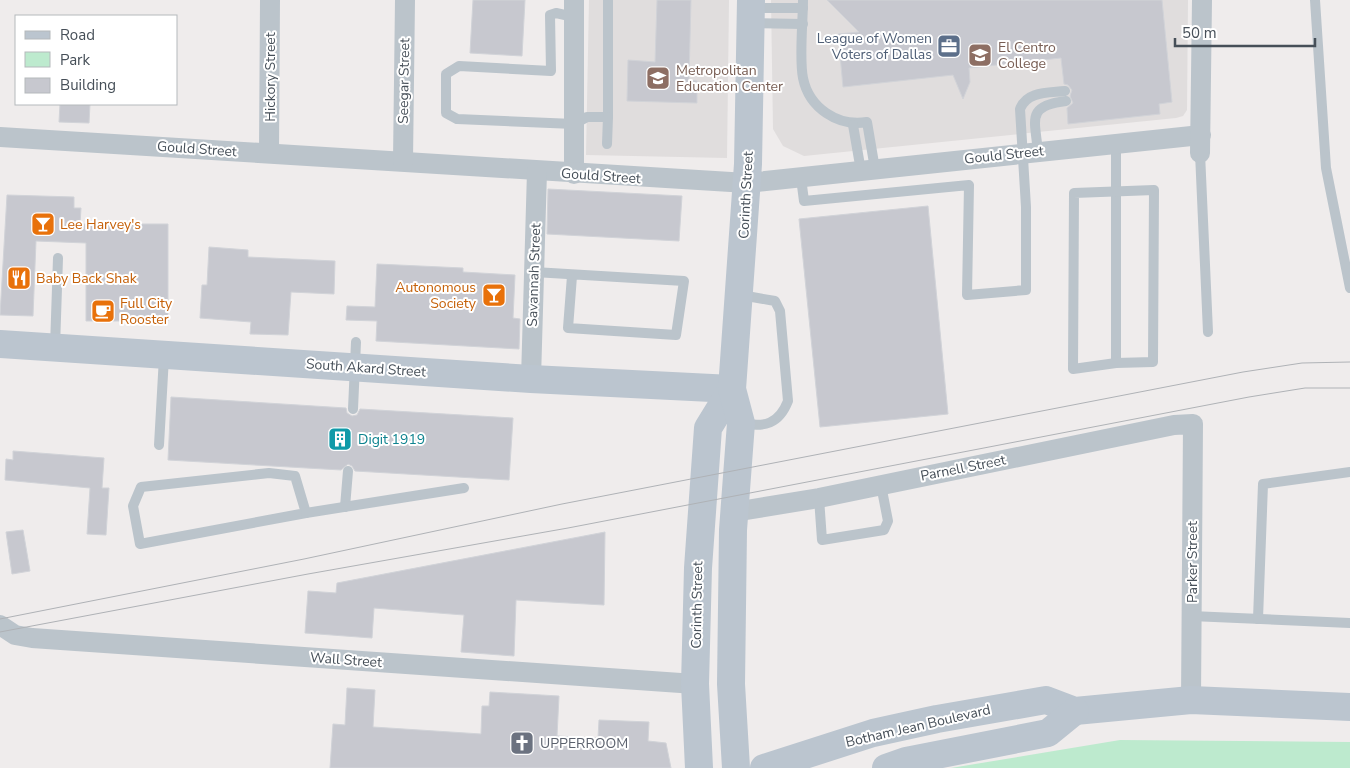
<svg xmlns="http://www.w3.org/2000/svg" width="1350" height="768" font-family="'Nunito Sans',sans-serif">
<rect width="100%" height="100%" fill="#efecec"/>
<g fill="#e0dddd">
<path d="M589 0H729L727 158 586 155Z"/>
<path d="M771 0H1188L1187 110 1183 116 1176 118 804 156 783 146 773 129Z"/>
</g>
<path fill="#bdeace" d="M1120 740 1350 742V768H951Z"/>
<g fill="#c7c8cf" stroke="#d1d3d8">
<path d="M473 0H525L522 56 470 53Z"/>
<path d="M657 0H691L689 80 697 81V103L627 101 628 60 655 62Z"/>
<path d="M827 0H1162L1172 102 1159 104 1160 114 1068 124 1067 108 1073 103 1070 96 1072 90 1068 85 1064 84 1061 58 969 68 970 82 963 99 953 75 843 87 838 34 859 32Z"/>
<path d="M60 104H90L89 123 59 122Z"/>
<path d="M548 189 682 196 679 241 547 234Z"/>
<path d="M7 195 74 197V208H81L80 224H168V321H86V243L36 241 33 316 0 315Z"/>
<path d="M928 206 948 414 820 427 799 219Z"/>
<path d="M209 247 248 250V257L335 261 334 294 291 292 288 335 250 334 251 322 200 318 202 285H207Z"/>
<path d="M377 264 463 268V272L515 275 513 318 520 319 519 349 376 341 377 321 346 320 347 306 375 307Z"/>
<path d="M171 397 346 408 347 413 352 416 357 415 360 409 513 418 509 480 355 471 352 466 348 464 341 470 168 460Z"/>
<path d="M13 451 104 458 102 488H109L106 535 87 534 90 488 5 480 6 459 13 460Z"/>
<path d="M23 530 30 571 12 574 6 532Z"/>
<path d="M605 532 604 605 516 600 514 656 461 652 464 615 374 608 372 638 305 633 308 591 336 593 337 583Z"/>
<path d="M347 688 375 690 373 727 481 734 482 706H489L490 692 559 696 557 736 598 738 599 720 649 722 648 741 666 743 671 768H330L333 724 345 725Z"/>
</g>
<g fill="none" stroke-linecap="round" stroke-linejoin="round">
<g stroke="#bbc4cb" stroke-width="10">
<path d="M803 0C803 21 799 59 803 78 809 108 838 127 867 122L875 169"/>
<path d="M1315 0 1326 168 1350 288"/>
<path d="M752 8H803"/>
<path d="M574 17 556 13 550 15 551 71 459 66 446 74V113L457 119 574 124 587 117H608V0"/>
<path d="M751 23 803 24"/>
<path d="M853 125 861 171"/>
<path d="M1116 143V363"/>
<path d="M607 144 608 117"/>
<path d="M1038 152C1035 119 1026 106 1066 101"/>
<path d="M1200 153 1208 332"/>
<path d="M801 178 804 201 969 185 967 295 1026 290V207L1020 109C1027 91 1048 93 1065 91"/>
<path d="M1154 190 1153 362 1116 363 1073 369 1074 193Z"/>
<path d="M534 272 684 281 676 335 568 328 572 276"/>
<path d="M741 295 775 301 780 311 788 401C779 424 764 428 742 423"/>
<path d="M55 347 58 258"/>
<path d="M353 409 356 342"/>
<path d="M159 445 164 357"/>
<path d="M269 473 295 476 306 513 140 544 133 506 141 487Z"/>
<path d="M819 498 822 540 884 530 888 521 881 485"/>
<path d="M345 507 348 471"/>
<path d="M306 513 464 488"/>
<path d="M1191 616 1350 623"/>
<path d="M1258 619 1263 484 1350 472"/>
</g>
<g stroke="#bbc4cb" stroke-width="20">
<path d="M574 0V174"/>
<path d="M0 137 747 183 1201 135"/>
<path d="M269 153 270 0"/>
<path d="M1200 153 1202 0"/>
<path d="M403 161 405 0"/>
<path d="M531 379 537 171"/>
<path d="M734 512 819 498 1174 425 1193 424 1191 700"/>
<path d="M0 625 15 635 32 638 695 684"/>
</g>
<g stroke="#bbc5cf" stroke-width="28">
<path d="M0 344 531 379 732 389"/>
<path d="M699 768 695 684 698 568 708 428 732 389"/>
<path d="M736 768 731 684 733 530 741 423 732 389 748 164 751 0"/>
<path d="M764 768 873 733 937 719 1046 700 1075 711 1191 700 1350 707"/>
<path d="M886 768 906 761 1048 733 1075 711"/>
</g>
<g stroke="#afb2b6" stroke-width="1">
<path d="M0 619 304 559 562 504 1243 372 1302 363 1350 362"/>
<path d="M0 632 308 574 568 528 1249 397 1305 388H1350"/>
</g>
</g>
<defs>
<g id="office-square" transform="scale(1.25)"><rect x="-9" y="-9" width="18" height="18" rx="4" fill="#5c6f8a" stroke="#fff"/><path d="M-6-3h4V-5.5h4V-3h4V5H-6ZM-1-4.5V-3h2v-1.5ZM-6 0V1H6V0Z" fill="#fff"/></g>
<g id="university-square" transform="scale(1.25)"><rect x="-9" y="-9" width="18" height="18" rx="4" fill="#8d6e63" stroke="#fff"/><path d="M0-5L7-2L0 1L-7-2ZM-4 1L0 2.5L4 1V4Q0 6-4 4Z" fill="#fff"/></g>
<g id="school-square" transform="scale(1.25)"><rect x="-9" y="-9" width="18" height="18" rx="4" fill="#8d6e63" stroke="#fff"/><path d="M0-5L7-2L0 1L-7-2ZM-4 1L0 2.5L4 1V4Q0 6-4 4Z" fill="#fff"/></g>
<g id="bar-square" transform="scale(1.25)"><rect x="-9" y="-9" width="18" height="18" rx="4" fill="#e8710a" stroke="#fff"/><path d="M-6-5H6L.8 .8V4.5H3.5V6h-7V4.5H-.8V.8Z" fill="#fff"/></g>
<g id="restaurant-square" transform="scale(1.25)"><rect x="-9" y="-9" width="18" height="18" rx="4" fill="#e8710a" stroke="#fff"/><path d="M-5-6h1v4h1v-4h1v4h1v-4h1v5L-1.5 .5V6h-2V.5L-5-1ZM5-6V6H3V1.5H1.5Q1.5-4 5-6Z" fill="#fff"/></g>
<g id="cafe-square" transform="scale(1.25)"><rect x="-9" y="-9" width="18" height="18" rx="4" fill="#e8710a" stroke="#fff"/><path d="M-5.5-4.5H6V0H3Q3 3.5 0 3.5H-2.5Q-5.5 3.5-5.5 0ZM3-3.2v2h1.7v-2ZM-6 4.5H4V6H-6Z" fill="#fff"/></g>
<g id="building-square" transform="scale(1.25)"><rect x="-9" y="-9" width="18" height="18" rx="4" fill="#0f9aa8" stroke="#fff"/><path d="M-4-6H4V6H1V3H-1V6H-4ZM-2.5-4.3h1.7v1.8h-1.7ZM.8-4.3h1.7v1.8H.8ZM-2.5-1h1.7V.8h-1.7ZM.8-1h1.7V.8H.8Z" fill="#fff"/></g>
<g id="church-square" transform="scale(1.25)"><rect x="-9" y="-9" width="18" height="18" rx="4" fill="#6b7280" stroke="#fff"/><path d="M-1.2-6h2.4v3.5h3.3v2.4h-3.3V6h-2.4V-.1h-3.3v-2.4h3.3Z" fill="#fff"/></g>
</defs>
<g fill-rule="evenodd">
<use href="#office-square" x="949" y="46"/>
<use href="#university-square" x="980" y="55"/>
<use href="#school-square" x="658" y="78"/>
<use href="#bar-square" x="43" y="224"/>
<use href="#restaurant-square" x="19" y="278"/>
<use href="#bar-square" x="494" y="295"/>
<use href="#cafe-square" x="103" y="311"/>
<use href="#building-square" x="340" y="439"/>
<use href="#church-square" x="522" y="743"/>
</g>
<g text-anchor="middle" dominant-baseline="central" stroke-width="4" stroke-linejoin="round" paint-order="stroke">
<g font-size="14" fill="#4e5e75" stroke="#fff" text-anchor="end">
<text x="932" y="38">League of Women<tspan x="932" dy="16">Voters of Dallas</tspan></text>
</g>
<g font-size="14" fill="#785e54" stroke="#fff" text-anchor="start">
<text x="998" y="47">El Centro<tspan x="998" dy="16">College</tspan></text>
<text x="676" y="70">Metropolitan<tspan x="676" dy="16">Education Center</tspan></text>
</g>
<g font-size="14" fill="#464f58" stroke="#fff">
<text transform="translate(270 77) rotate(-90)">Hickory Street</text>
<text transform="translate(404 81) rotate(-89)">Seegar Street</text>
<text transform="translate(197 149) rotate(4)">Gould Street</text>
<text transform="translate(1004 155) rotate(-6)">Gould Street</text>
<text transform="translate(601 176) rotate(4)">Gould Street</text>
<text transform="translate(746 195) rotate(-87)">Corinth Street</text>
<text transform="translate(534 275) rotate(-88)">Savannah Street</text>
<text transform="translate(366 368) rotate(4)">South Akard Street</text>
<text transform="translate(963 468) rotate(-11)">Parnell Street</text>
<text transform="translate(1192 562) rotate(-90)">Parker Street</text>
<text transform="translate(697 605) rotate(-89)">Corinth Street</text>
<text transform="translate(346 660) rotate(4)">Wall Street</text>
<text transform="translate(918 726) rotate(-13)">Botham Jean Boulevard</text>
</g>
<g font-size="14" fill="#c56008" stroke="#fff" text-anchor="start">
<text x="60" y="224">Lee Harvey's</text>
<text x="36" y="278">Baby Back Shak</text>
<text x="476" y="287" text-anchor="end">Autonomous<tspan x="476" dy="16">Society</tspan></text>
<text x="120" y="303">Full City<tspan x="120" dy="16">Rooster</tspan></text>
</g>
<g font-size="14" fill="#0d838f" stroke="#fff" text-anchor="start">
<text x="358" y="439">Digit 1919</text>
</g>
<g font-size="14" fill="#5b616d" stroke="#fff" text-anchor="start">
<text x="540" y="743">UPPERROOM</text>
</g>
</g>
<rect x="15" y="15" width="162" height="90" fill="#ffffff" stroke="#b5b9bc"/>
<rect x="25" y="31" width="25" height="8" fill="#bbc5cf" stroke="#b5b9bc"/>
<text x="60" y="40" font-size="15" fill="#464f58">Road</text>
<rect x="25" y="52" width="25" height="15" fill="#bdeace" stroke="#b5b9bc"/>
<text x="60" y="65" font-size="15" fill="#464f58">Park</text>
<rect x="25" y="78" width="25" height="15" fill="#c7c8cf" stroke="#b5b9bc"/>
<text x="60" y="90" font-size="15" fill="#464f58">Building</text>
<path d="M1175 38v8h140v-8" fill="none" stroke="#464f58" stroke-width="2.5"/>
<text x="1182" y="38" font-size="15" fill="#464f58" stroke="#ffffff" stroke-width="4" paint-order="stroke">50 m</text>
</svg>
